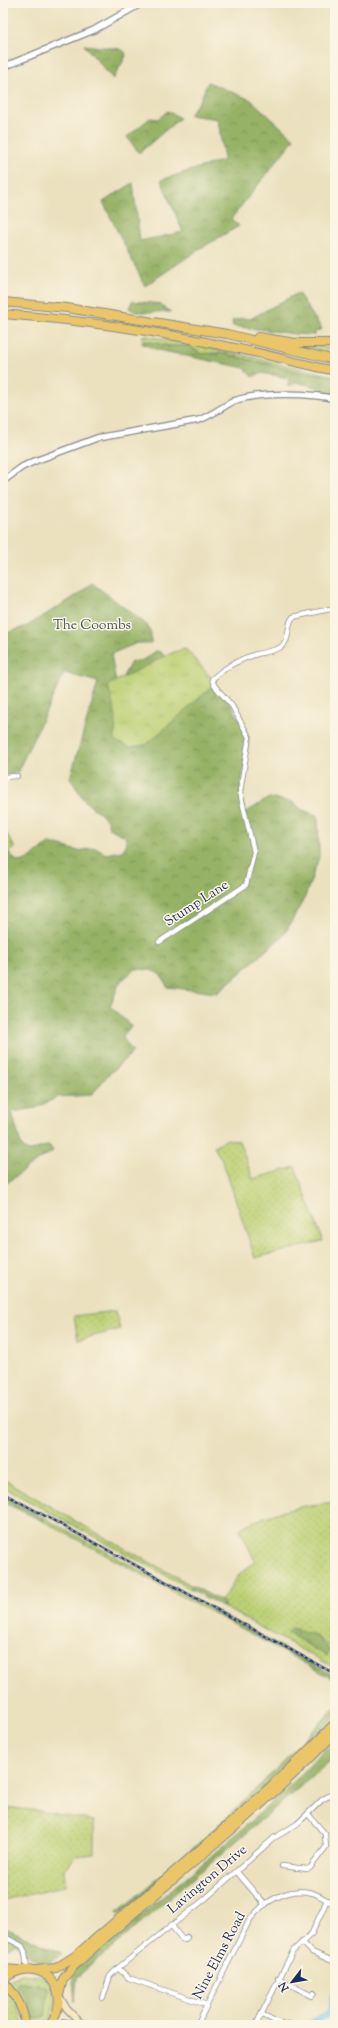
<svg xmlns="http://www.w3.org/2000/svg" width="338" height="2028" font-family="'Sorts Mill Goudy',serif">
<defs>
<pattern id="grass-dots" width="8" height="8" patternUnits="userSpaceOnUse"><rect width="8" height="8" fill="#bcd073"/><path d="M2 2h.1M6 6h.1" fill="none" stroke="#a1b366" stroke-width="1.8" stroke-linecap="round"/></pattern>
<pattern id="forest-crowns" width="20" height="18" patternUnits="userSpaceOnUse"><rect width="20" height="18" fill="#95b265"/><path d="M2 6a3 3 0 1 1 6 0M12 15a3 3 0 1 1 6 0" fill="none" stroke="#799156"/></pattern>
<pattern id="cemetery-stones" width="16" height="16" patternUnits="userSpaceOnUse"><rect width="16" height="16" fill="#bcd073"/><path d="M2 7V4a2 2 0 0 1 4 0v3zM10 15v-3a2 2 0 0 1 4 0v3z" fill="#a1b366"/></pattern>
<pattern id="park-tufts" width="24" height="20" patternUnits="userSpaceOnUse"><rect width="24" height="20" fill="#bcd073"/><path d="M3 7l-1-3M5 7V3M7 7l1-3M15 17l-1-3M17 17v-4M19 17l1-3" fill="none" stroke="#a1b366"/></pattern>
</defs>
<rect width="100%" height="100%" fill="#fcf5e5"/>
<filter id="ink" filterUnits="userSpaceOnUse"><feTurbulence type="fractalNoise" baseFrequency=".025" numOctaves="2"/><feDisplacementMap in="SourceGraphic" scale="8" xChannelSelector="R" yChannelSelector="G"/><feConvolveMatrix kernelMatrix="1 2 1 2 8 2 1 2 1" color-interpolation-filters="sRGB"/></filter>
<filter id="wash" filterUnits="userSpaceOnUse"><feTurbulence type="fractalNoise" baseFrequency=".012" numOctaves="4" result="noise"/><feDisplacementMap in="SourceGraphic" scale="16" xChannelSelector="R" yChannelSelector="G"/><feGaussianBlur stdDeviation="0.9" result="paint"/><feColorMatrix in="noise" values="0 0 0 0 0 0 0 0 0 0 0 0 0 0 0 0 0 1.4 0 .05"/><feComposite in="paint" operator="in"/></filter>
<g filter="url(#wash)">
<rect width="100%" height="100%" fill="#ebe1bf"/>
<g fill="url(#grass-dots)" stroke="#6c8068" fill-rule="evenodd">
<path d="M143 335 230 352 333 376 301 372 220 353 201 354 189 346H169L145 341 144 344H142Z"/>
<path d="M294 346 328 347 326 352 335 353V355Z"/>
<path d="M227 1139 239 1141 253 1179 295 1167 323 1241 255 1258 223 1162 214 1147Z"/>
<path d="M115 1311 120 1329 78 1340 74 1316Z"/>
<path d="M3 1479 77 1522 191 1585V1589L3 1487Z"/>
<path d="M335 1502V1668L225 1608 221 1601 239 1575 255 1561 240 1529 242 1527C272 1512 302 1505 335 1502ZM292 1628C298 1631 304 1632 310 1634 316 1635 322 1641 327 1645V1655L288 1633Z"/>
<path d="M44 1518 212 1609 213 1613 43 1521Z"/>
<path d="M3 1808 34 1810 94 1821V1854L77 1856 64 1869 65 1882 67 1884 54 1889 3 1900Z"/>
<path d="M21 1974 41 1976 47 1980 51 1985 56 2001 50 2019 45 2023 28 2025 7 1982ZM26 1998 45 2016 35 2019Z"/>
<path d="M4 1985 17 2004 23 2025H13C1 2018 1 1999 4 1985Z"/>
</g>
<g fill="url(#forest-crowns)" stroke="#587062">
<path d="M84 45 120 49 125 52 126 56 113 79Z"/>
<path d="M208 82 251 100 294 139 231 219 239 226 201 248 145 286 103 202 133 183 140 241 183 232 161 180 224 160 218 119 189 115 200 100Z"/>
<path d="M168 111 180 118 139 153 127 137 150 118 158 119Z"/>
<path d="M298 293 322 329 315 332V335L295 334 233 326 232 321 242 318 250 319Z"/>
<path d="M132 301 160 304 171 312H136L129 308Z"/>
<path d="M145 341 169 346H189L201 354 220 353 301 372 335 376V397L325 395 321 388 296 382 288 387 289 378 262 373 252 377 245 368 158 350 144 344Z"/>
<path d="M92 583 147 625 151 633V643H137L111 654 116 683 120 682 131 662 143 660 156 651 161 652 166 658 146 745 214 685 232 706 249 737 240 792 245 813 269 798 293 802 301 809 318 816 319 857 305 897 284 935 217 993 167 987C160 969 153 970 135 969L120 982 110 1006 131 1026 122 1037 133 1052 106 1077 92 1095 58 1097 36 1108 12 1112 21 1145 28 1152 49 1145 53 1151 28 1167 3 1186V854L8 851C11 854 14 859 17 861 26 865 43 846 51 843L78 851 95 848 106 854 122 851 127 844 125 836 109 828C109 815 91 809 84 800 79 793 75 785 70 778L98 682 64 673 17 773 3 775V634L27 626 79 594Z"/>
<path d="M3 1496 44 1518 43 1521 3 1502Z"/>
<path d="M191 1585 223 1602 225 1608 191 1589Z"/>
<path d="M212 1609 335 1676V1680L213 1613Z"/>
<path d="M292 1628C300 1631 308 1632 315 1636 322 1641 325 1647 330 1651L327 1656 288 1633Z"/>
<path d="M335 1707V1717L291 1763 229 1822 119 1915 116 1913C195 1851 267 1781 335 1707Z"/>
<path d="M335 1739V1757L77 1977 75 2002 72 1972 202 1864 284 1792Z"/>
<path d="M3 1927 62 1953C45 1975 29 1957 16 1943L3 1951Z"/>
<path d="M19 1981 46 1986 48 1990 45 2016 35 2019 26 1998 16 1985Z"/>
</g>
<path fill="url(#cemetery-stones)" stroke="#6c8068" d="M3 827 15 848 3 854Z"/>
<path fill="url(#park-tufts)" stroke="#6c8068" d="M186 649 212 679 214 685 146 745 130 747 115 741 116 717 108 685 174 652Z"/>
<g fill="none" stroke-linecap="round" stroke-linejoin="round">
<path stroke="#6abfe7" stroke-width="7" d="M308 2025 330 2013 335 1990"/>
</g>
</g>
<g filter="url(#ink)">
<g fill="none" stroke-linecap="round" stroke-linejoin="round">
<g stroke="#83888e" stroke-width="6">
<g id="minor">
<path d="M3 777 17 776"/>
<path d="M159 942 246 885 254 852 240 792 249 737 232 706 214 685 212 679C226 666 239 659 257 654 265 652 274 651 281 647 291 640 286 625 293 617L335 608"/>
<path d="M282 1866 307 1869 310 1868 326 1847 325 1834 308 1814"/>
<path d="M237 1872 265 1905"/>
<path d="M171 1925 182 1939 185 1940 187 1937"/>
<path d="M3 1936 22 1946 25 1952 27 1969"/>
<path d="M302 1942 312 1952 335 1962"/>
<path d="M118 1968 129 1978 207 2005"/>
<path d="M278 1978 312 1996 314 1993"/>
<path d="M103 1998 110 1976 118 1968 205 1899 274 1838 297 1824 323 1799 335 1793"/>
<path d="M261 2014 283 2025"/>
<path d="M197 2025 249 1921C262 1902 289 1886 313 1893 321 1896 328 1901 335 1905"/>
<path d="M256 2025 293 1951 312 1933 327 1900"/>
<path d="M288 2025 289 2024"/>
</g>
</g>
<g stroke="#83888e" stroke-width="8">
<g id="tertiary">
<path d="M3 67 94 30 142 3"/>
<path d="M3 481 22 467 35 461 97 438 199 420C212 415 222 407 234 401 257 392 311 393 335 399"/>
</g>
</g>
<g stroke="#83888e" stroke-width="8">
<g id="secondary">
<path d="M60 1997 67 2009 83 2025"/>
<path d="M50 2025 61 2022 82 2025"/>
</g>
</g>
<g stroke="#83888e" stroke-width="10">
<g id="trunk">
<path d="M3 1969 18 1970"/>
<path d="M36 1970 56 1968 75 1956C163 1880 254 1808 335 1723"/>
<path d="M3 1980C36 1951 77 1987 50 2025"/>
<path d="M3 1981C15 1994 24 2007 25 2025"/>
<path d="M59 1995 63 1979 74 1966C159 1887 254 1818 335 1733"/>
</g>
</g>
<g stroke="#83888e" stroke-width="10">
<g id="motorway">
<path d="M3 302 67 308 227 334 335 360"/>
<path d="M3 314C78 320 152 330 225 346 262 353 298 363 335 371"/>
<path d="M258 337 296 343H335"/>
</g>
</g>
<use href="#minor" stroke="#fff" stroke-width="4.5"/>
<use href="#tertiary" stroke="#fff" stroke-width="5.5"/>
<use href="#secondary" stroke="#f7e8c3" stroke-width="6"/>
<use href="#trunk" stroke="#ebc669" stroke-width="8"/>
<use href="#motorway" stroke="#ebc669" stroke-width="8"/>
<g stroke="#1b2f5e" stroke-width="2.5">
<path id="rail" d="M3 1493 335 1674"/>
</g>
<use href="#rail" stroke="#fcf5e5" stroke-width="1" stroke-dasharray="3" stroke-linecap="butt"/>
</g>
</g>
<g text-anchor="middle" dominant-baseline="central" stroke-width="3" stroke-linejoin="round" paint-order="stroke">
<g font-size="14" fill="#435763" stroke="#fcf5e5">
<text x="92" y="626">The Coombs</text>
</g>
<g font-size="14" fill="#1b2f5e" stroke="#fcf5e5">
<text transform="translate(197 904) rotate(-33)">Stump Lane</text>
<text transform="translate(208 1880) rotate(-40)">Lavington Drive</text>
<text transform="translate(220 1956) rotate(-62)">Nine Elms Road</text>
</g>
</g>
<rect width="338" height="2028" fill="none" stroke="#fcf5e5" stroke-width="16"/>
<g transform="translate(292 1982) rotate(239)" stroke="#fcf5e5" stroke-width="3" paint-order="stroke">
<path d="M0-3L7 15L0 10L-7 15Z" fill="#1b2f5e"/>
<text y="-6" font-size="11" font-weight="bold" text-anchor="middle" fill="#1b2f5e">N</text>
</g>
</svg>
